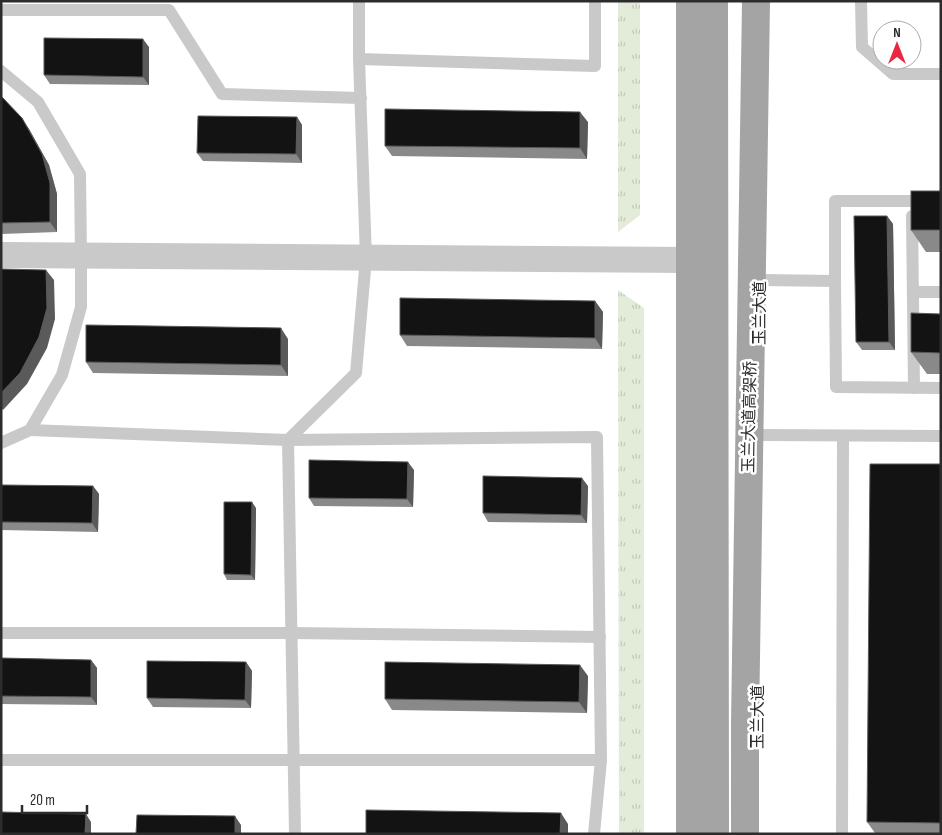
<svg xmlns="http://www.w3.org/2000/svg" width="942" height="835" font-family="'Sofia Sans Condensed','Noto Sans SC',sans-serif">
<defs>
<pattern id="grass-tufts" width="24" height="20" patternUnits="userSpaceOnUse" patternTransform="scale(1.25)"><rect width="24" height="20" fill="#e3ebd9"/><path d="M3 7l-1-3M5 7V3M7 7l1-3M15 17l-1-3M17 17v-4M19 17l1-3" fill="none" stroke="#c3caba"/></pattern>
</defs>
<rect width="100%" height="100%" fill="#fff"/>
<g fill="url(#grass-tufts)">
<path d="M618 1H640V215L618 232Z"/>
<path d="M618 290 644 308V834H619Z"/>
</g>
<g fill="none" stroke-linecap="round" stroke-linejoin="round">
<g stroke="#c9c9c9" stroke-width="12">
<path d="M359 1V59L595 66V1"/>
<path d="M861 1 862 47 893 74H941"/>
<path d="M1 10H169L222 94 361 98"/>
<path d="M1 71 38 102 80 174 81 256V307L62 375 30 430 1 443"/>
<path d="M912 216 914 388"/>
<path d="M760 280 835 281V201H941"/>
<path d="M835 281 836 387 941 388"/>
<path d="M913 292H941"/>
<path d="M30 430 288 440 356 373 366 258 359 59"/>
<path d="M760 435 941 436"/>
<path d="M1 633H291L600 637"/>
<path d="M1 760H601L597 437 288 440C290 571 293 703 295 834"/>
<path d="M594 834 601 760"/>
<path d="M842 834 843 436"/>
</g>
<path stroke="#c9c9c9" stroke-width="26" d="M1 255 690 260"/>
<g stroke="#a4a4a4" stroke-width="28">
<path d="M690 1V834"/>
<path d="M714 1 715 834"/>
<path d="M745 834V723L756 1"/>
</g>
</g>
<g fill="#898989">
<path d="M149 47V85L50 84 44 75Z"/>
<path d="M1 96 29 129 49 165 57 194V232L1 234Z"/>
<path d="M297 117 302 125V163L203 161 197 153Z"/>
<path d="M588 122 587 159 392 156 385 146Z"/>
<path d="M941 191V252H926L911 230Z"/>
<path d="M887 216 893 224 895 350H862L856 342Z"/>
<path d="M595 301 603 312 602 349 407 346 400 335Z"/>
<path d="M941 314V374H927L911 352Z"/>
<path d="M288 339V376L93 373 86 362Z"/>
<path d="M941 464V834L875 833 867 822Z"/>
<path d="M414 470 413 507 314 506 309 498Z"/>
<path d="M1 485 93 486 99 494 98 532 1 530Z"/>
<path d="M588 486 587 523 488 522 483 513Z"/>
<path d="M256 508 255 580H227L224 574Z"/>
<path d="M1 658 91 660 97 668V705L1 704Z"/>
<path d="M246 662 252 671 251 708 153 707 147 698Z"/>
<path d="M588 676 587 713 392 710 385 699Z"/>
</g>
<g fill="#5a5a5a">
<path d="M143 39 149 47V85L143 77Z"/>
<path d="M580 112 588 122 587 159 580 148Z"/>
<path d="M297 117 302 125V163L296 154Z"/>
<path d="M22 118 29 129 49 165 57 194V232L50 222Z"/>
<path d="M887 216 893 224 895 350 889 342Z"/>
<path d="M46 270 54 280 55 319 47 348 27 384 3 410 1 407V393Z"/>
<path d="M595 301 603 312 602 349 595 338Z"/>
<path d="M281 328 288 339V376L281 365Z"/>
<path d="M408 462 414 470 413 507 407 499Z"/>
<path d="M582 478 588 486 587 523 581 515Z"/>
<path d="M93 486 99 494 98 532 92 523Z"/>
<path d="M252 502 256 508 255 580 251 575Z"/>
<path d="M91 660 97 668V705L91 697Z"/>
<path d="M246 662 252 671 251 708 245 700Z"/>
<path d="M580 665 588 676 587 713 579 702Z"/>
<path d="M561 813 568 824V834H560Z"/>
<path d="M86 814 91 822V834H85Z"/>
<path d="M235 816 241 825V834H235Z"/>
</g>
<g fill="#131313" stroke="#5a5a5a">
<path d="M44 38 143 39V77L44 75Z"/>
<path d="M1 96 22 118 42 154 50 183V222L1 223Z"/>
<path d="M385 109 580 112V148L385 146Z"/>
<path d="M198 116 297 117 296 154 197 153Z"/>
<rect x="911" y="191" width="30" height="39"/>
<path d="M854 216H887L889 342H856Z"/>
<path d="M1 269 46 270 47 308 39 337 20 373 1 393Z"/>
<path d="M400 298 595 301V338L400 335Z"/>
<path d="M911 313 941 314V353L911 352Z"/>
<path d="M86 325 281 328V365L86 362Z"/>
<path d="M309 460 408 462 407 499 309 498Z"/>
<path d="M870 464H941V823L867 822Z"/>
<path d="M483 476 582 478 581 515 483 513Z"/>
<path d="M1 485 93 486 92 523 1 522Z"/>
<path d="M224 502H252L251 575 224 574Z"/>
<path d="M1 658 91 660V697L1 696Z"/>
<path d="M147 661 246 662 245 700 147 698Z"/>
<path d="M385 662 580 665 579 702 385 699Z"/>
<path d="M366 810 561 813 560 834H366Z"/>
<path d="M1 812 86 814 85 834H1Z"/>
<path d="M137 815 235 816V834H136Z"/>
</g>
<g text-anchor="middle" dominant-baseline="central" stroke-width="5" stroke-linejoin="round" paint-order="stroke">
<g font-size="16" fill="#2c2c2c" stroke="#fff">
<text transform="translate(760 313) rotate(-90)">玉兰大道</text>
<text transform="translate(750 417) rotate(-89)">玉兰大道高架桥</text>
<text transform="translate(758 717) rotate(-90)">玉兰大道</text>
</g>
</g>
<rect width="942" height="835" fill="none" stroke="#2c2c2c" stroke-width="5"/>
<g transform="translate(897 45)"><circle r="24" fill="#ffffff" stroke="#ababab"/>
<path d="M0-4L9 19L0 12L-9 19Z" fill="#ea2742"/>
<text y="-8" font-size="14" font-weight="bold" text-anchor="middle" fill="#2c2c2c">N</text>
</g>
<path d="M22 805v8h65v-8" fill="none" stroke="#2c2c2c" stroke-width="2.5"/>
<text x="30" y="805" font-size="15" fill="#2c2c2c" stroke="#ffffff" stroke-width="4" paint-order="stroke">20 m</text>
</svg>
